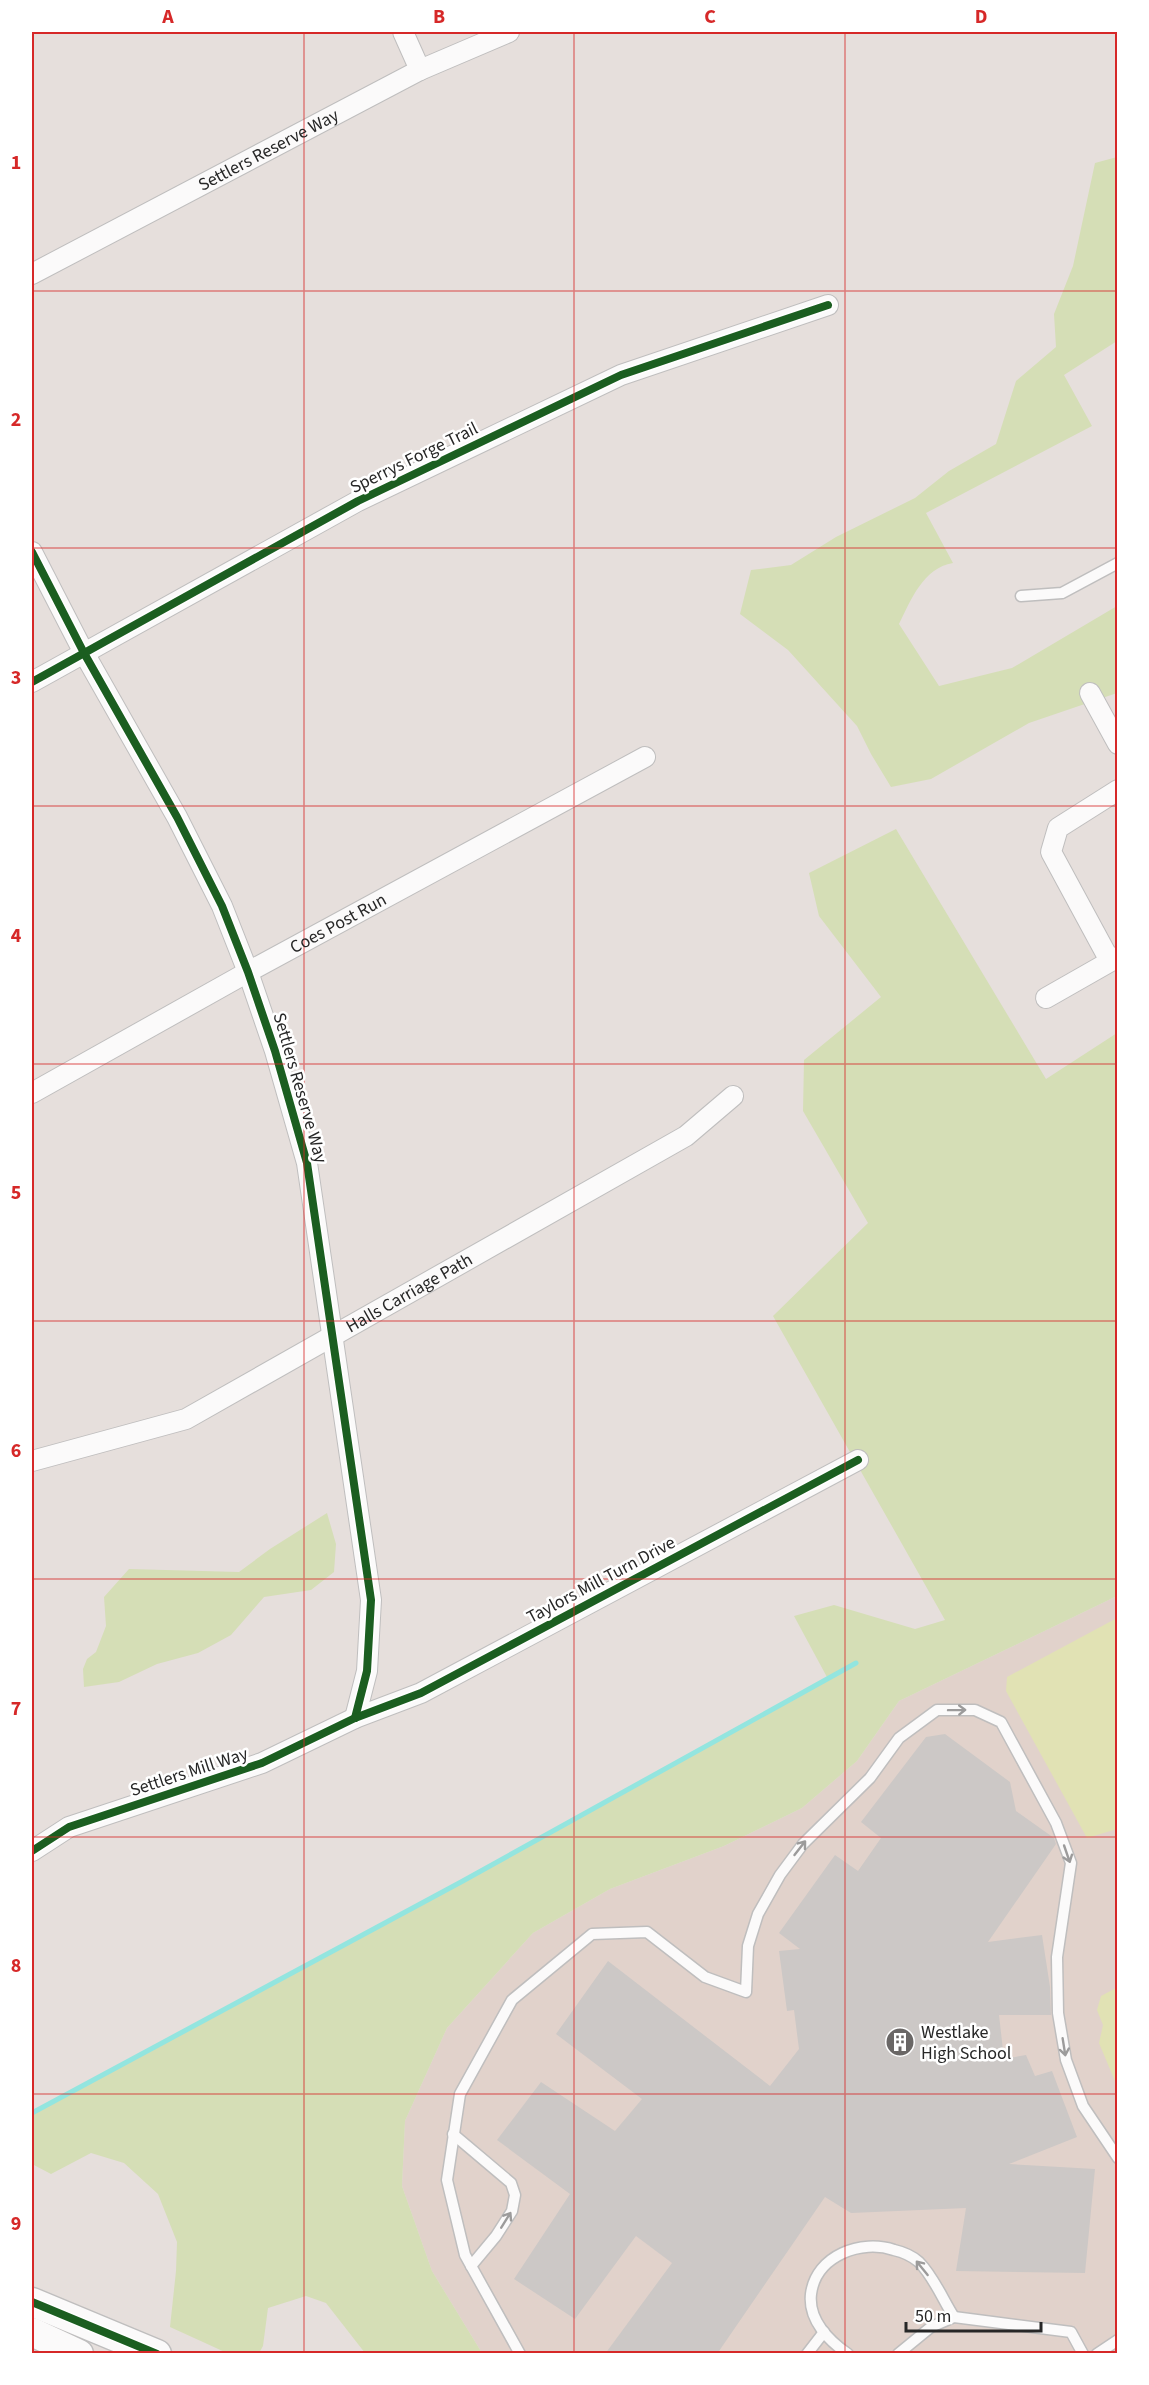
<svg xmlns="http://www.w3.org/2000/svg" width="1149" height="2385" font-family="'Source Sans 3',sans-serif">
<rect width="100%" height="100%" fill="#e6dfdc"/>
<path fill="#e1d2cb" d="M1117 1596V2353H482L432 2271 402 2186 405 2121 447 2028 533 1933 610 1889 724 1846 802 1808 857 1761 899 1701Z"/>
<g fill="#d5deb6">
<path d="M1117 157V341L1064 375 1092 426 926 513 953 563C923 568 911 600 899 624L939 686 1012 668 1117 606V693L1029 723 931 779 891 787 871 754 857 726 788 650 740 614 751 570 791 565 836 537 915 498 949 471 996 444 1016 381 1056 347 1054 314 1073 266 1095 163Z"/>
<path d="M896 829 1046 1079 1117 1033V1596L899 1701 857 1761 802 1808 724 1846 610 1889 533 1933 447 2028 405 2121 402 2186 432 2271 482 2353H365L326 2303 306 2296 268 2308 263 2346 259 2353H227L170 2327 176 2271 177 2242 158 2194 124 2163 91 2153 51 2174 32 2164V2113L461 1882 828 1679 794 1616 834 1605 915 1629 945 1620 773 1316 868 1223 803 1111 804 1060 881 997 819 916 809 873Z"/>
<path d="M327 1513 336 1544 334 1572 311 1590 264 1597 231 1635 198 1653 157 1664 119 1682 84 1687 83 1669 87 1659 96 1652 106 1626 104 1597 129 1569 239 1572 270 1549Z"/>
</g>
<g fill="#e1e2b4">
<path d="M1117 1618V1829L1087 1838 1006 1691 1007 1677Z"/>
<path d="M1117 1985V2086L1099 2043 1103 2025 1097 2010 1101 1996 1116 1988Z"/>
</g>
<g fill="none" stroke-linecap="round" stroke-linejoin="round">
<path stroke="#93e5df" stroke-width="5" d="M32 2113 461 1882 856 1663"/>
</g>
<path fill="#ccc8c6" d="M945 1734 1010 1782 1016 1811 1054 1838 1056 1844 988 1942 1042 1935 1050 1987 1051 2015H999L1004 2059 1026 2055 1035 2076 1052 2071 1077 2137 1009 2164 1095 2169 1085 2273 956 2271 966 2208 851 2213 825 2197 717 2354H605L672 2263 636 2236 575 2319 514 2279 570 2194 497 2140 541 2082 615 2131 642 2099 556 2034 608 1961 770 2086 799 2049 794 2010 787 2011 779 1951 800 1949 779 1933 835 1855 858 1871 881 1838 861 1822 926 1737Z"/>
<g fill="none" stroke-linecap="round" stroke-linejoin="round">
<g stroke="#bfbebe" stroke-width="13">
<g id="service">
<path d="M1021 596 1062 593 1118 563"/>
<path d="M453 2134 511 2183 515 2195 512 2211 496 2236 471 2266"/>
<path d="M520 2354 465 2255 447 2180 460 2094 512 2000 592 1934 647 1932 705 1977 746 1992 748 1946 758 1914 780 1875 803 1844 870 1778 899 1738 937 1710H975L1001 1722 1056 1823 1071 1863 1057 1957 1058 2013 1066 2060 1083 2106 1118 2158"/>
<path d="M807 2354 824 2332"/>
<path d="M848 2354C829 2341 808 2320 811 2294 816 2255 862 2239 894 2250 903 2252 912 2256 919 2262 934 2277 943 2300 954 2317"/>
<path d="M898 2354 931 2327 954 2317 1071 2332 1083 2354"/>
<path d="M1097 2354 1118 2340"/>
</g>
</g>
<g stroke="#bfbebe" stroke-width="22">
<g id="minor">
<path d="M403 32 420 70"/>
<path id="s1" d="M32 274 420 70 509 32"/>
<path d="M32 552 84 653 177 817 222 906 248 972 275 1051 307 1163 371 1600 367 1671 355 1718"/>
<path d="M32 682 358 501 621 375 828 305"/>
<path d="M1090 693 1118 744"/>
<path d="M1110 961 1051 852 1058 828 1118 790"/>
<path d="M1046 998 1118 957"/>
<path id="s2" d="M32 1093 248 972 645 757"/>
<path id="s3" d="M32 1461 186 1419 686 1136 733 1096"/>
<path d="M32 1851 69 1827 262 1763 355 1718 421 1693 858 1460"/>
</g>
</g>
<g stroke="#bfbebe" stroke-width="31">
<g id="secondary">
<path d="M32 2302 157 2354"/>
<path d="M32 2332 79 2354"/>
</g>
</g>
<use href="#service" stroke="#fbfafa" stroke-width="10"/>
<use href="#minor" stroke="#fbfafa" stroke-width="20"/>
<use href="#secondary" stroke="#fbfafa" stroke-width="28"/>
<g stroke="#fff" stroke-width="11">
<g id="cycleway">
<path d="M32 552 84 653 177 817 222 906 248 972 275 1051 307 1163 371 1600 367 1671 355 1718"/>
<path d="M32 682 358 501 621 375 828 305"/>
<path d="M32 1851 69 1827 262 1763 355 1718 421 1693 858 1460"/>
<path d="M32 2302 157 2354"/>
</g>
</g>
<use href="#cycleway" stroke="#1b5e20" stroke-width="8"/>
</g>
<defs><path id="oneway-shaft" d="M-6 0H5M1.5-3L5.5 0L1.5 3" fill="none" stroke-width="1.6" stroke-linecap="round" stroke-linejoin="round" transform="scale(1.5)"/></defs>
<g stroke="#9c9b9b">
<use href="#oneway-shaft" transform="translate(957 1710) rotate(-1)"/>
<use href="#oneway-shaft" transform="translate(800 1848) rotate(-52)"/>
<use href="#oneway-shaft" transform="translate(1067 1854) rotate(71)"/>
<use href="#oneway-shaft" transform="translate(1064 2047) rotate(81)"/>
<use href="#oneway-shaft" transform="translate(506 2220) rotate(-58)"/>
<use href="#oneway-shaft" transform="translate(922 2268) rotate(-129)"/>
</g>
<path fill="none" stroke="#d62828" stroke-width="1.5" stroke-opacity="0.55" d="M304 32V2354M574 32V2354M845 32V2354M32 291H1118M32 548H1118M32 806H1118M32 1064H1118M32 1321H1118M32 1579H1118M32 1837H1118M32 2094H1118"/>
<defs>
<g id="building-disc" transform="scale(1.5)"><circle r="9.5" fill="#6a6766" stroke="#fff"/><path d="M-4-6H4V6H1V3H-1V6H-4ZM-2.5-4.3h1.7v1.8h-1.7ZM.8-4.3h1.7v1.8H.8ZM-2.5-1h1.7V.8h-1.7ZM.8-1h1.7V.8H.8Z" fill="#fff"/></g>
</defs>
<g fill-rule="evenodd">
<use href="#building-disc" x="900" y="2042"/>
</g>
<g text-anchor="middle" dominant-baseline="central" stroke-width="5" stroke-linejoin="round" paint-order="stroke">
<g font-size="18" fill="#272727" stroke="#fff">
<text stroke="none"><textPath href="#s1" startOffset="267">Settlers Reserve Way</textPath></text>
<text transform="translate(414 458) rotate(-26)">Sperrys Forge Trail</text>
<text stroke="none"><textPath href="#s2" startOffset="350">Coes Post Run</textPath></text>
<text transform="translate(300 1088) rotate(74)">Settlers Reserve Way</text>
<text stroke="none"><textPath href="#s3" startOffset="416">Halls Carriage Path</textPath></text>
<text transform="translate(601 1580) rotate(-28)">Taylors Mill Turn Drive</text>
<text transform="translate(189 1772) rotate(-18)">Settlers Mill Way</text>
</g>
<g font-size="18" fill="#272727" stroke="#fff" text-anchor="start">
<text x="921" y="2032">Westlake<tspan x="921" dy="21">High School</tspan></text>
</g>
</g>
<rect width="1149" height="2385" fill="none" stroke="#ffffff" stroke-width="66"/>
<path d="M906 2322v9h135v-9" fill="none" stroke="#272727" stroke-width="3"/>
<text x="915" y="2322" font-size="18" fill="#272727" stroke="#ffffff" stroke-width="4.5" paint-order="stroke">50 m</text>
<rect x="33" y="33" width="1083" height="2319" fill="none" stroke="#d62828" stroke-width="2"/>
<g font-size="20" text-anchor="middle" font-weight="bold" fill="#d62828">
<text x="168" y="23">A</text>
<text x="439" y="23">B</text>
<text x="710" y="23">C</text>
<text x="981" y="23">D</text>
<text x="16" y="169">1</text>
<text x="16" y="426">2</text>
<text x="16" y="684">3</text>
<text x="16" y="942">4</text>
<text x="16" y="1199">5</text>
<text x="16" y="1457">6</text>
<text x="16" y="1715">7</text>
<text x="16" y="1972">8</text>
<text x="16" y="2230">9</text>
</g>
</svg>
